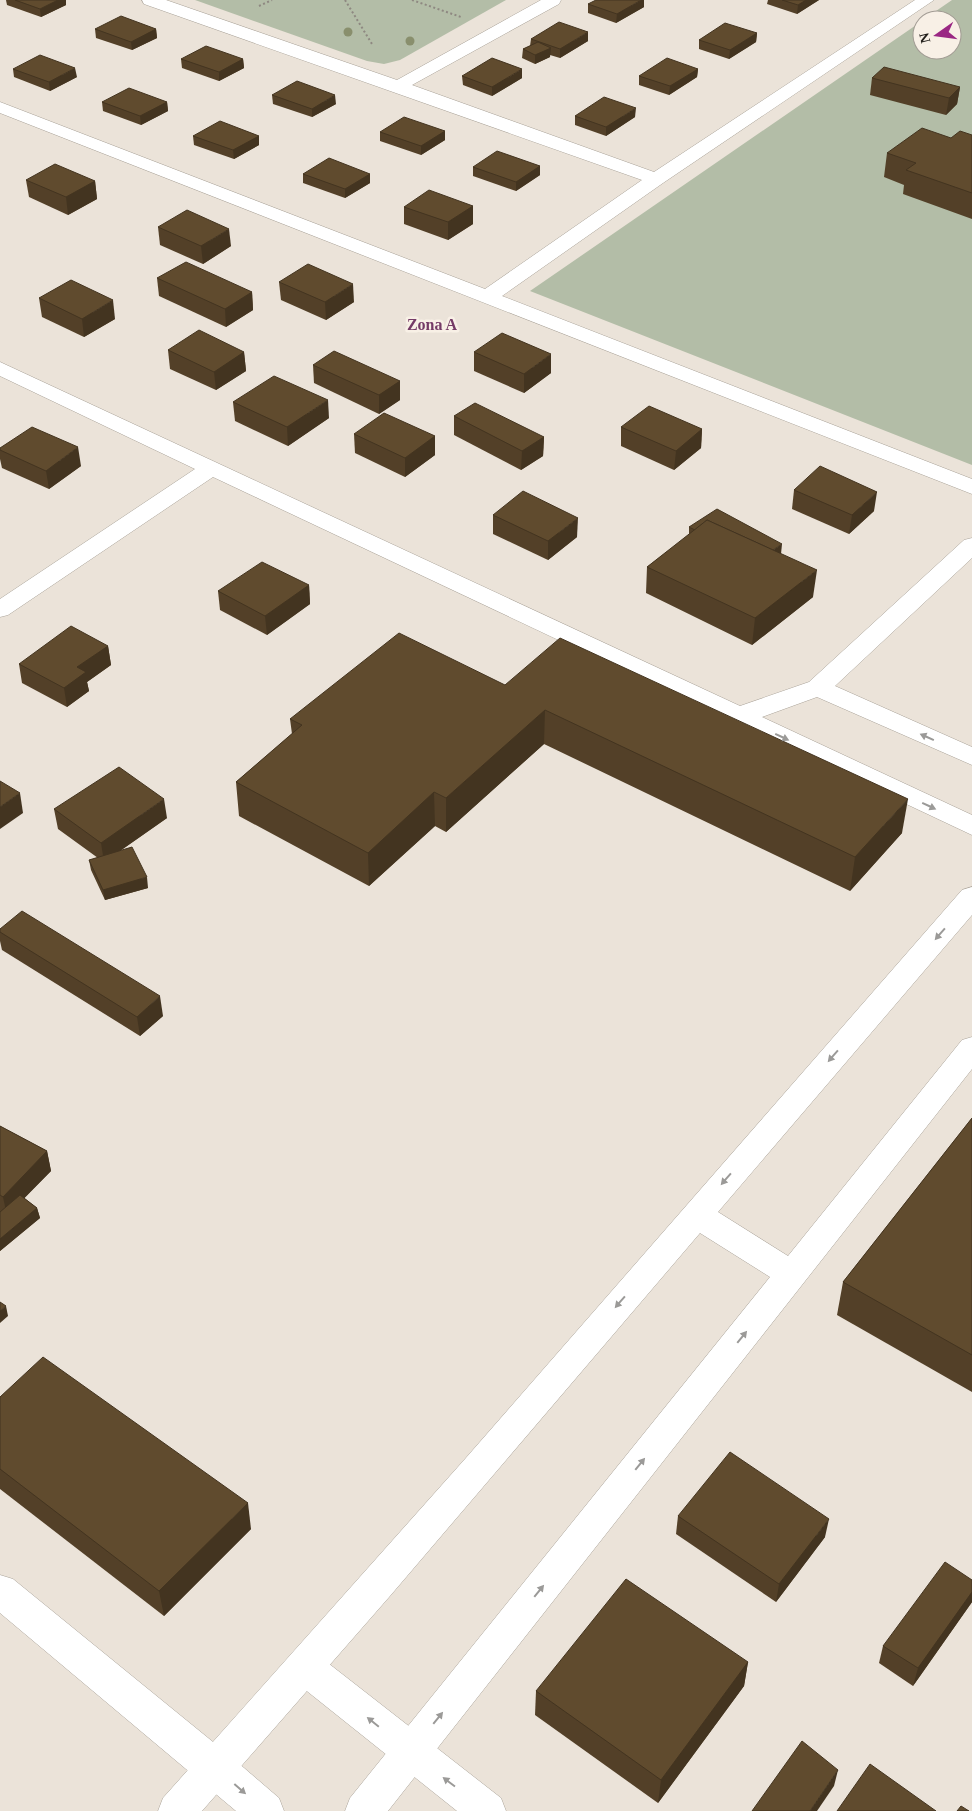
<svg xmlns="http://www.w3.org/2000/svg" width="972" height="1811" font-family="Georgia,serif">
<rect width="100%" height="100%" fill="#ebe3d9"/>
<g fill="#b3bda7">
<path d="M195 0H506L400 60 384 64 367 61Z"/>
<path d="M952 0H972V465L530 291 922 21V50H952V20H923Z"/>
</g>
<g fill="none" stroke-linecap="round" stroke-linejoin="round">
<g stroke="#a9a298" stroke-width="1">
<g id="street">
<path d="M142 0H166L397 80 541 0H561L559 4 412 85 654 172 915 0H934L663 183 502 296 972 479V494L0 113V102L485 289 642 180 144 4Z"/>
<path d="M0 362 740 706 809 682 964 540 972 538V558L835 686 972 747V765L817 697 762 717 972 815V835L213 477 8 615 0 617V599L195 469 0 376Z"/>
<path d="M0 1575 13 1579 229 1755 279 1798 284 1811H236L0 1613Z"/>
<path d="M306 1651 319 1656 501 1798 506 1811H457L293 1680 288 1668 293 1656Z"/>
</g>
</g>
<g stroke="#a9a298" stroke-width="1">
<path id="primary" d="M972 887V915L718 1212 788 1256 962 1040 972 1037V1069L388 1811H345L350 1798 770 1277 700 1233 390 1596 202 1811H158L163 1798 465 1459 962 890Z"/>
</g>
<g stroke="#8e8881" stroke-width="2" stroke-dasharray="2 2.5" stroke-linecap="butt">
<path d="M345 0 372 44"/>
<path d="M412 0 461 17"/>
<path d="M259 6 272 0"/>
</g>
<use href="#street" fill="#fff" fill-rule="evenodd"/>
<use href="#primary" fill="#fff" fill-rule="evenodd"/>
</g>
<g fill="#898f6d">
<circle cx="348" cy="32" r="4.5"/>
<circle cx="410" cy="41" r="4.5"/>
</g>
<g fill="#534028">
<path d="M6 0H66V5L41 17 7 5Z"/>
<path d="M768 0H819L797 14 767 4Z"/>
<path d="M588 4 644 7 616 23 588 13Z"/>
<path d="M95 29H156L157 38 132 50 96 38Z"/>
<path d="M757 33 756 42 729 59 699 49V40Z"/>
<path d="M531 39 588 41 560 58 550 55V57L535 64 522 58 523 49 530 46Z"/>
<path d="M181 59H243L244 68 219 81 182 68Z"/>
<path d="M13 69 77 77 50 91 14 77Z"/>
<path d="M698 69 697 77 669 95 639 85V76Z"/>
<path d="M462 76 522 78 492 96 463 85Z"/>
<path d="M872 78 960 87 957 104 946 115 870 95Z"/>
<path d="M272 95 336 104 312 117 273 104Z"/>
<path d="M102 102H167L168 111 141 125 103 111Z"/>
<path d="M575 116 635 117 606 136 575 125Z"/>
<path d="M445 131V140L421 155 380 141V132Z"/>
<path d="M972 135V219L903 194 904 185 884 177 887 153 951 138Z"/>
<path d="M193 136H259V145L234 159 194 145Z"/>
<path d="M540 166V175L516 191 473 176V167Z"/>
<path d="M303 174H370V183L345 198 303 183Z"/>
<path d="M26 180 95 181 97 199 68 215 29 197Z"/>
<path d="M473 206V224L448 240 404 224V207Z"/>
<path d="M158 227 231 246 203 264 160 245Z"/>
<path d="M157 278 252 292 253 310 226 327 159 296Z"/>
<path d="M279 282 354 302 326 320 281 300Z"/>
<path d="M39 298 115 319 84 337 42 317Z"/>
<path d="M168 350 244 352 246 371 216 390 170 369Z"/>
<path d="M474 352 551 373 524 393 474 371Z"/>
<path d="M313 365 400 381V400L379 414 314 383Z"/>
<path d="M233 402 329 418 288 446 235 421Z"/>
<path d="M454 416 544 437 543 456 521 470 454 435Z"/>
<path d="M621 427 702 429 701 448 674 470 621 446Z"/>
<path d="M354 434 435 436V455L405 477 355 453Z"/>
<path d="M0 448 81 466 49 489 2 468 0 459Z"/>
<path d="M794 490 874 511 849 534 792 509Z"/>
<path d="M493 515 577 537 548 560 493 534Z"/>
<path d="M689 527 781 554 813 597 752 645 646 593 647 567 689 535Z"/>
<path d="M309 585 310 604 267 635 220 610 218 591Z"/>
<path d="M108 646 111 665 87 682 89 691 67 707 22 683 19 664Z"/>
<path d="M505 685 902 833 850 891 544 744 446 832 435 826 369 886 239 816 236 782 292 734 290 719Z"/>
<path d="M54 809 167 818 120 851 148 888 105 900 91 870 89 860 98 858 58 829Z"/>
<path d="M0 929 163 1016 140 1036 2 950 0 941Z"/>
<path d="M972 1118V1392L837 1315 843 1282Z"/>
<path d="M0 1126 47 1151 51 1171 24 1198 37 1208 40 1218 0 1251Z"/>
<path d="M0 1397 251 1529 164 1616 0 1489Z"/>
<path d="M678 1516 825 1537 776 1602 676 1534Z"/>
<path d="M972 1580V1602L913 1686 879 1663 883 1646Z"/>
<path d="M748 1662 744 1686 658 1803 535 1715 536 1691Z"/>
</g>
<g fill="#433420">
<path d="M58 0H66V5L41 17 40 9Z"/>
<path d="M641 0H644V7L616 23 617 14Z"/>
<path d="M806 0H819L797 14 798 5Z"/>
<path d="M156 29 157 38 132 50 131 42Z"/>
<path d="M588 32V41L560 58V49Z"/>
<path d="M757 33 756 42 729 59 730 50Z"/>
<path d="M551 48 550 57 535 64V55Z"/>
<path d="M243 59 244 68 219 81V72Z"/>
<path d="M75 68 77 77 50 91 49 82Z"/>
<path d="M522 69V78L492 96V87Z"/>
<path d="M698 69 697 77 669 95 670 86Z"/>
<path d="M960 87 957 104 946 115 949 98Z"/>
<path d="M335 95 336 104 312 117V109Z"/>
<path d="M167 102 168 111 141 125 140 116Z"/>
<path d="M636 108 635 117 606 136V127Z"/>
<path d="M445 131V140L421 155V146Z"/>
<path d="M259 136V145L234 159 233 150Z"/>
<path d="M540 166V175L516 191V182Z"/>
<path d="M370 174V183L345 198V189Z"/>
<path d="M95 181 97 199 68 215 66 197Z"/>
<path d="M473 206V224L448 240V222Z"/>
<path d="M229 229 231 246 203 264 201 246Z"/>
<path d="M353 284 354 302 326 320 325 302Z"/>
<path d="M252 292 253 310 226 327 225 309Z"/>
<path d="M113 300 115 319 84 337 82 319Z"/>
<path d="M244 352 246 371 216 390 214 372Z"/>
<path d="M551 354V373L524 393V374Z"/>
<path d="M400 381V400L379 414V395Z"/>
<path d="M328 400 329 418 288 446 287 427Z"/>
<path d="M702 429 701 448 674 470 676 451Z"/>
<path d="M435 436V455L405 477V458Z"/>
<path d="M544 437 543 456 521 470 522 451Z"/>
<path d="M78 447 81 466 49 489 46 471Z"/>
<path d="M877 492 874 511 849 534 852 515Z"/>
<path d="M578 518 577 537 548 560V541Z"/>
<path d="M782 544 781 554 766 555Z"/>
<path d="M817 570 813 597 752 645 755 618Z"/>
<path d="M309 585 310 604 267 635 265 616Z"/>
<path d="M108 646 111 665 87 682 89 691 67 707 64 688 77 667Z"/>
<path d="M545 710 544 744 446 832V798Z"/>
<path d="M434 792 435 826 369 886 368 853Z"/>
<path d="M20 793 23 813 0 829V807Z"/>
<path d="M164 799 167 818 104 862 101 843Z"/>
<path d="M908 799 902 833 850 891 855 857Z"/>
<path d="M147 877 148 888 105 900 103 890Z"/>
<path d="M160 996 163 1016 140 1036 137 1017Z"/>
<path d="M47 1151 51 1171 7 1216 3 1197Z"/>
<path d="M37 1208 40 1218 0 1251V1239Z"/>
<path d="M6 1306 8 1316 0 1323V1311Z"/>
<path d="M248 1503 251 1529 164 1616 159 1591Z"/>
<path d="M829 1519 825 1537 776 1602 779 1584Z"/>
<path d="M972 1592V1602L913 1686 918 1668Z"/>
<path d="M748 1662 744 1686 658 1803 661 1780Z"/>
<path d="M838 1770 834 1786 817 1811H810Z"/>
</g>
<g fill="#604b2e" stroke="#433420">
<path d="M15 0H58L40 9Z"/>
<path d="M596 0H641L617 14 588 4Z"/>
<path d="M782 0H806L798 5Z"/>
<path d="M121 16 156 29 131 42 95 29Z"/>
<path d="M559 22 588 32 560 49 531 39Z"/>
<path d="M725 23 757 33 730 50 699 40Z"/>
<path d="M538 42 551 48 535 55 523 49Z"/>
<path d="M206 46 243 59 219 72 181 59Z"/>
<path d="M40 55 75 68 49 82 13 69Z"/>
<path d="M492 58 522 69 492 87 462 76Z"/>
<path d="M667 58 698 69 670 86 639 76Z"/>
<path d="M884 67 960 87 949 98 872 78Z"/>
<path d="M297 81 335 95 312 109 272 95Z"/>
<path d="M129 88 167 102 140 116 102 102Z"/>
<path d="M604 97 636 108 606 127 575 116Z"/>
<path d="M404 117 445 131 421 146 380 132Z"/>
<path d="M220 121 259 136 233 150 193 136Z"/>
<path d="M922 128 951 138 960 131 972 135V193L906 170 916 163 887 153Z"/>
<path d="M497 151 540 166 516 182 473 167Z"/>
<path d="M329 158 370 174 345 189 303 174Z"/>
<path d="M55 164 95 181 66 197 26 180Z"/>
<path d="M429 190 473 206 448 222 404 207Z"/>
<path d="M187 210 229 229 201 246 158 227Z"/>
<path d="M186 262 252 292 225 309 157 278Z"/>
<path d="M308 264 353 284 325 302 279 282Z"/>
<path d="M71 280 113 300 82 319 39 298Z"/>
<path d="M199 330 244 352 214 372 168 350Z"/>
<path d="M502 333 551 354 524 374 474 352Z"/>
<path d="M334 351 400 381 379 395 313 365Z"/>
<path d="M274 376 328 400 287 427 233 402Z"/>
<path d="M475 403 544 437 522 451 454 416Z"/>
<path d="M649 406 702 429 676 451 621 427Z"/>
<path d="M384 413 435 436 405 458 354 434Z"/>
<path d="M32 427 78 447 46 471 0 450V448Z"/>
<path d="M820 466 877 492 852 515 794 490Z"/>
<path d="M523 491 578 518 548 541 493 515Z"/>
<path d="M717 509 782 544 773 550 707 520 695 530 689 527Z"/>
<path d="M707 520 817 570 755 618 647 567Z"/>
<path d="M262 562 309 585 265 616 218 591Z"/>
<path d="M71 626 108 646 77 667 86 672 64 688 19 664Z"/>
<path d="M399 633 505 685 560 638 908 799 855 857 545 710 446 798 434 792 368 853 236 782 302 725 290 719Z"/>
<path d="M119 767 164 799 101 843 54 809Z"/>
<path d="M0 781 20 793 0 807Z"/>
<path d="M132 847 147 877 103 890 89 860Z"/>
<path d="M22 911 160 996 137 1017 0 932V929Z"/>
<path d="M972 1118V1355L843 1282Z"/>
<path d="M0 1126 47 1151 3 1197 0 1195Z"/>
<path d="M20 1195 37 1208 0 1239V1212Z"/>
<path d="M0 1302 6 1306 0 1311Z"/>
<path d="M43 1357 248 1503 159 1591 0 1469V1397Z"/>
<path d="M730 1452 829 1519 779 1584 678 1516Z"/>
<path d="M945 1562 972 1580V1592L918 1668 883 1646Z"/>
<path d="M626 1579 748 1662 661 1780 536 1691Z"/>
<path d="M802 1741 838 1770 810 1811H752Z"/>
<path d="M870 1764 936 1811H837Z"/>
<path d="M961 1806 969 1811H957Z"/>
</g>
<defs><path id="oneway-solid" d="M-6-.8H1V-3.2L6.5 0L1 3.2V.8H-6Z" transform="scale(1.25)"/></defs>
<g fill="#9b9a98">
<use href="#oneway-solid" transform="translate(782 737) rotate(25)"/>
<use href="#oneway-solid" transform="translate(927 737) rotate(-156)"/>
<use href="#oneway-solid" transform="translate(929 806) rotate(25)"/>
<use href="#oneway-solid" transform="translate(940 934) rotate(131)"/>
<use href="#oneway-solid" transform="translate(833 1056) rotate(131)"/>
<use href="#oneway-solid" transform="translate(726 1179) rotate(131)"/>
<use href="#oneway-solid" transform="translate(620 1302) rotate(131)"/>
<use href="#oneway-solid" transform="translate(742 1337) rotate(-51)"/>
<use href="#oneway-solid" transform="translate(640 1464) rotate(-51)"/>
<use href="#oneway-solid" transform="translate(539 1591) rotate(-51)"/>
<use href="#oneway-solid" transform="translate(438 1718) rotate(-51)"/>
<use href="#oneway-solid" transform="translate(373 1722) rotate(-141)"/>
<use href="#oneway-solid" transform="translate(449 1782) rotate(-143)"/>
<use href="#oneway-solid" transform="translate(240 1789) rotate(41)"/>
</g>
<g text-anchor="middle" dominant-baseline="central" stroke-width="5" stroke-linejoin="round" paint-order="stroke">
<g font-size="16" font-weight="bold" fill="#753b67" stroke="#f8f0e6">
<text x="432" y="324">Zona A</text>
</g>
</g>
<g transform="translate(937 35) rotate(256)"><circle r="24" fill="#f8f0e6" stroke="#a29c94"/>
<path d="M0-4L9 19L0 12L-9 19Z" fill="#9a2783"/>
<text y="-8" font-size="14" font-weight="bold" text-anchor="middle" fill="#211e1a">N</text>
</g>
</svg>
